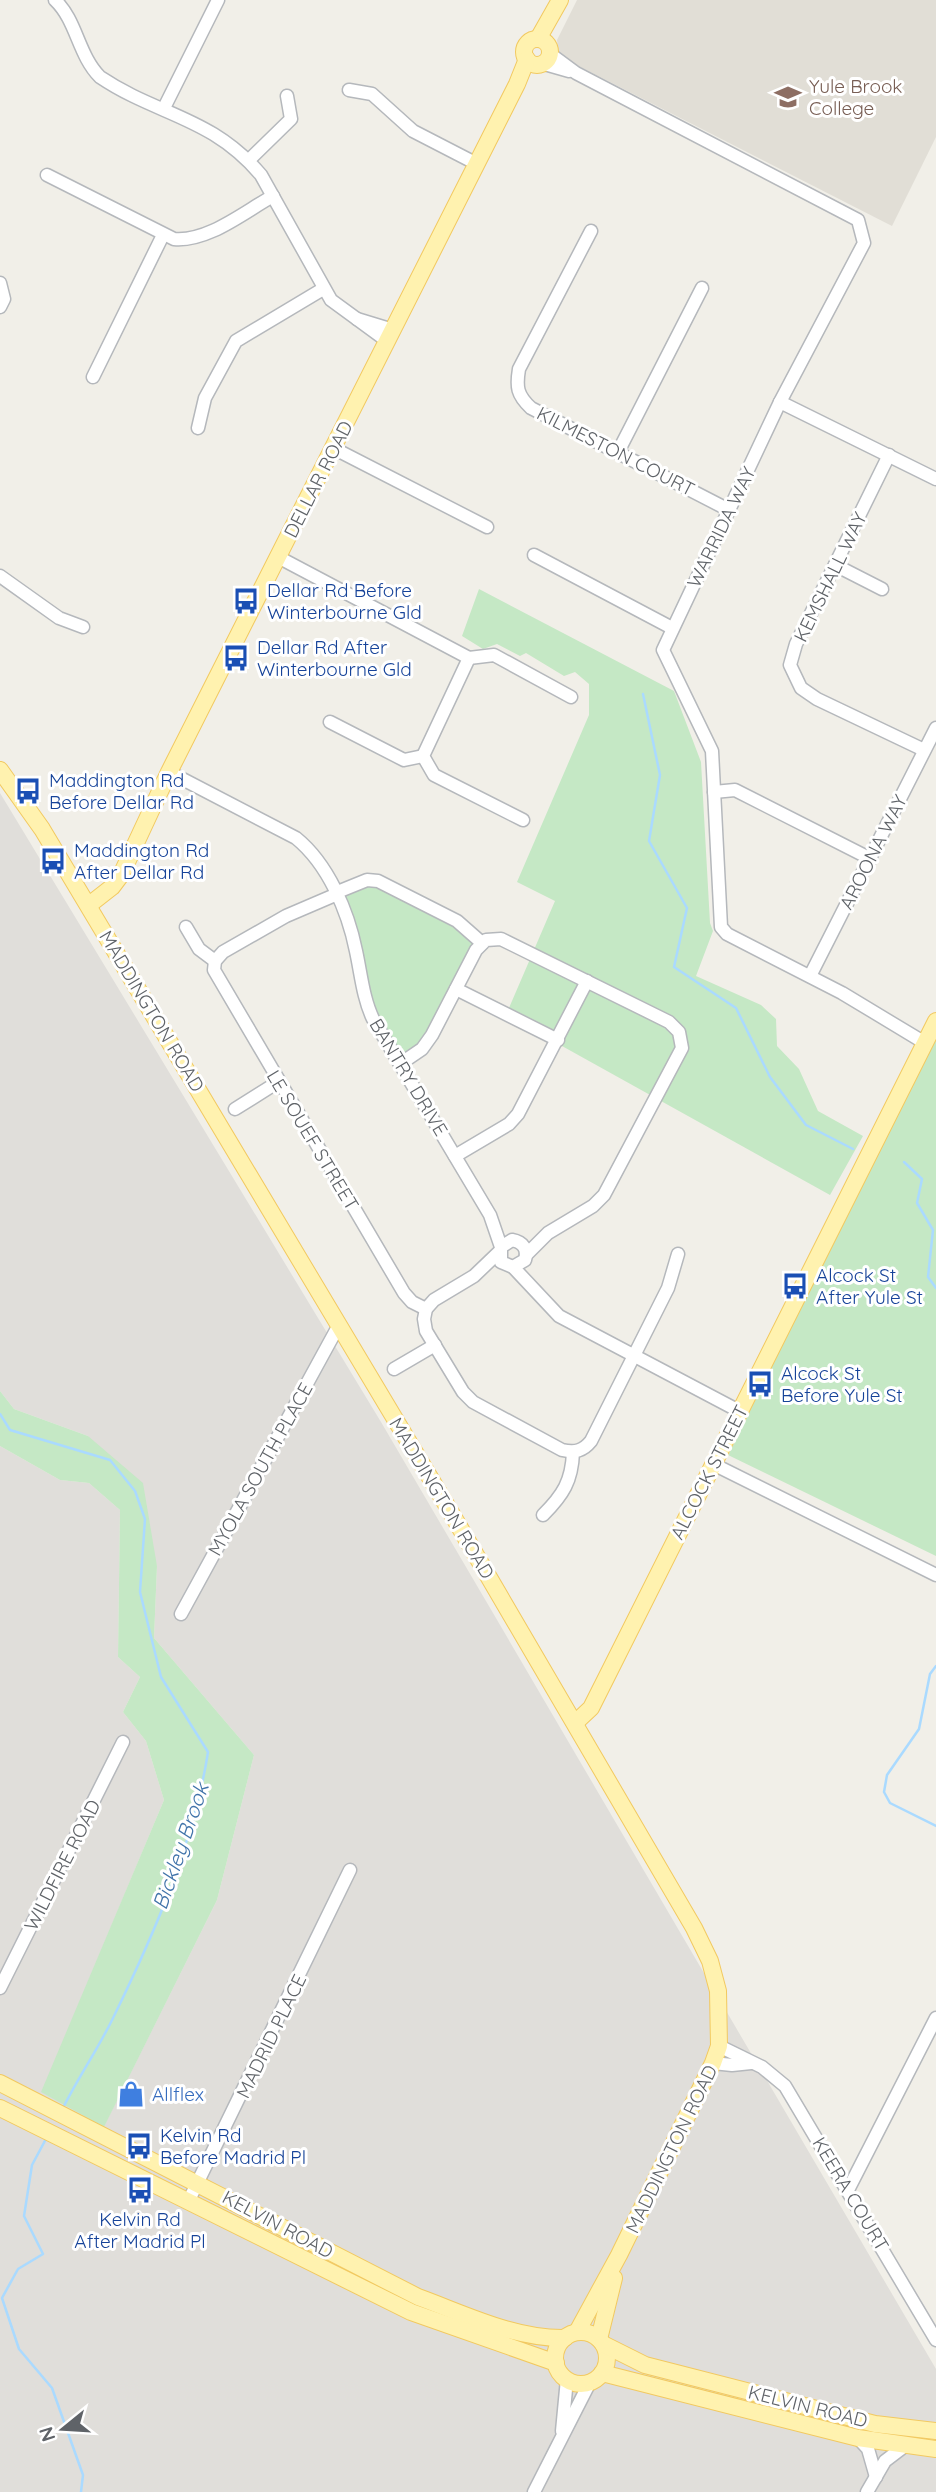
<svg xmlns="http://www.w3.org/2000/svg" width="936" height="2492" font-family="Quicksand,sans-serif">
<rect width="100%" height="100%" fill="#f1efe8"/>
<path fill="#e0deda" d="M0 793 381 1422 936 2369V2492H0V1446L60 1480 89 1483 120 1510 118 1657 140 1677 123 1712 146 1741 164 1800 42 2092 104 2126 217 1900 254 1755 154 1638 157 1566 88 1436 14 1409 0 1391Z"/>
<path fill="#e1ded6" d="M577 0H936V137L892 226 559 56 557 40Z"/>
<g fill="#c5e8c5">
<path d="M479 589 674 691 701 762 710 923 713 931 696 976 761 1005 776 1019 777 1046 799 1069 818 1111 863 1136 830 1195 506 1015 555 901 517 882 589 715V684L575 672 564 676 526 653 520 656 497 644 483 649 462 636Z"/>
<path d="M367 880 389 886 482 943 441 1019 400 1064 383 1034 335 893Z"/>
<path d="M936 1035V1556L728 1455Z"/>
<path d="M0 1391 14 1409 88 1436 143 1483 157 1566 154 1638 254 1755 217 1900 104 2127 41 2092 164 1800 146 1741 123 1712 140 1677 118 1657 120 1510 89 1483 60 1480 0 1446Z"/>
</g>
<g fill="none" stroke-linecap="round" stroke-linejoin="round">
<g stroke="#aadaff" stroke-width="2.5">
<path d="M643 694 660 775 649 841 687 908 674 967 736 1008 770 1077 806 1125 853 1149"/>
<path d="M904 1162 922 1179 917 1203 933 1230 928 1277 936 1288"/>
<path d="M0 1414 10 1430 110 1460 135 1491 145 1519 140 1592 161 1677 208 1752C194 1842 155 1932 115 2014 100 2046 79 2076 63 2108"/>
<path d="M936 1666 930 1674 919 1729 887 1775 884 1792 890 1803 936 1826"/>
<path d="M47 2137 32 2165 24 2216 43 2254 18 2269 2 2298 19 2349 52 2388 83 2475 81 2492"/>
</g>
<g stroke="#b5b8bc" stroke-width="15">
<g id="minor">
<path d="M55 0C77 21 78 55 100 77 158 116 211 116 261 175L331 300 387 341"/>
<path d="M549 53 576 73 858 220 864 243 780 402 663 650 712 751 721 927 727 934 842 993 925 1043"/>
<path d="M541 63 569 71"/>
<path d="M349 90 372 94 413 131 477 164"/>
<path d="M164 108 218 0"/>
<path d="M249 160 291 119 287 96"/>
<path d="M47 175 174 239C208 242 244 212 273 196"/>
<path d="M591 231 519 369C516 387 517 395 531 408L729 510"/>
<path d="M0 283 4 299 0 307"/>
<path d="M357 319 393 330"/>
<path d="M93 377 163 235"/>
<path d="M780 402 936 479"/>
<path d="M198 428 205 398 236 341 323 289"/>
<path d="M333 448 487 527"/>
<path d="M618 452 702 288"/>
<path d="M889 455 796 644 790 665 801 688 817 699 924 750"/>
<path d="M534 555 672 628"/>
<path d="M278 557 469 658 423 756 434 775 523 820"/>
<path d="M835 565 882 589"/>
<path d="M0 576 59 618 83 627"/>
<path d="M469 658 494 655 571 697"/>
<path d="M330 722 404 760 423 756"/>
<path d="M169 772 296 838C328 864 348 911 356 951 361 974 363 998 373 1019L490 1215 501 1247V1262L513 1267 525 1260C528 1249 523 1242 512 1240L501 1247"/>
<path d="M714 792 735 790 871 859"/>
<path d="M335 893 367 880 378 881 457 921 482 943"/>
<path d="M335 895 286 916 223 952 215 961 214 970 404 1293 412 1302 426 1309"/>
<path d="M186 927 199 949 215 961"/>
<path d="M810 976 936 728"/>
<path d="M456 989 558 1040"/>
<path d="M400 1064 422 1049 432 1035 476 950 486 940 501 939 669 1022 679 1032 682 1048 604 1195 593 1206 548 1233 526 1255"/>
<path d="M235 1109 278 1082"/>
<path d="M455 1156 509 1124 518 1114 587 981"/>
<path d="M499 1252 474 1276 434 1300 426 1309 424 1319 426 1331 463 1392 473 1402 562 1450C575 1453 583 1451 591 1441L668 1288 678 1254"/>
<path d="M513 1267 559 1316 739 1411"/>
<path d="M394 1369 435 1345"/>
<path d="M713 1464 936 1575"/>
<path d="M543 1515C563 1495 572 1481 573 1452"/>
<path d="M181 1614 339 1325"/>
<path d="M0 1988 123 1742"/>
<path d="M719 2046 762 2067 785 2086 936 2340"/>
<path d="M713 2063 732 2065 751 2063"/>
<path d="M849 2188 936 2018"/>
<path d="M189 2200 350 1870"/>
<path d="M562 2431 567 2379"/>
<path d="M858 2438 868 2449 876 2477"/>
<path d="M534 2492 590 2382"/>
<path d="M867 2492 885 2461 906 2445"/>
</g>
</g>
<g stroke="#f2c960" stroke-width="18">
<g id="major">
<path d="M538 39 560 0"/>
<circle cx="537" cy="52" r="13"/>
<path d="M0 770 42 829 453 1516 694 1928 710 1961 718 1991 719 2046 713 2063 619 2255 577 2332"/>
<path d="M89 905 112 887 121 875 169 772 517 84 527 59"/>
<path d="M575 1723 591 1708 936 1021"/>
<path d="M0 2083 418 2297C465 2314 514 2339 565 2338"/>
<path d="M0 2108 411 2312 556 2363"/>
<circle cx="581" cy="2358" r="26"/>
<path d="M599 2339 614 2278"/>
<path d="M603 2344 645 2365 875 2424 936 2431"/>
<path d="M602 2373 858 2438 936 2449"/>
</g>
</g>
<use href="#minor" stroke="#fff" stroke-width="12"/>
<use href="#major" stroke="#fff2af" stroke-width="16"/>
</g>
<defs>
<g id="university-bare" transform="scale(2.1)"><path d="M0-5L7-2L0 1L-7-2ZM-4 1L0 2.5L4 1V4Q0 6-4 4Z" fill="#8d6e63" stroke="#fff" stroke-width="2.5" paint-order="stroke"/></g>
<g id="bus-bare" transform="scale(2.1)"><path d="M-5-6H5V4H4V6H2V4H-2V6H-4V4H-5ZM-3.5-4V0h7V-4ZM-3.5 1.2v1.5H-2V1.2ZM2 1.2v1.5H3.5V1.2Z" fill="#1a4fb4" stroke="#fff" stroke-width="2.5" paint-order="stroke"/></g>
<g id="shop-bare" transform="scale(2.1)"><path d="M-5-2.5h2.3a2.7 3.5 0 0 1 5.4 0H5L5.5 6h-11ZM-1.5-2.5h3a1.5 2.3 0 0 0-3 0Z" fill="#3f7fe0" stroke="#fff" stroke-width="2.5" paint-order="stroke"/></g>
</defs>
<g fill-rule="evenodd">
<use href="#university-bare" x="788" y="97"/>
<use href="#bus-bare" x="246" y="601"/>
<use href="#bus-bare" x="236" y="658"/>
<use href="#bus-bare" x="28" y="791"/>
<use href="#bus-bare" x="53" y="861"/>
<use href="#bus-bare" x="795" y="1286"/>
<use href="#bus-bare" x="760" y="1384"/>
<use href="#shop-bare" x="131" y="2094"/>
<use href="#bus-bare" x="139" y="2146"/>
<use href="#bus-bare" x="140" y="2190"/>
</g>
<g text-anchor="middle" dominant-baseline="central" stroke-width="6" stroke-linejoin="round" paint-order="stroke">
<g font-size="19" fill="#785e54" stroke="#fff" text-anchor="start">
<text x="809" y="86">Yule Brook<tspan x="809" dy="22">College</tspan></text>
</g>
<g font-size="19" fill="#5f6368" stroke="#fff">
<text transform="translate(616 451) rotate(27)">KILMESTON COURT</text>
<text transform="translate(318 479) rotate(-63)">DELLAR ROAD</text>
<text transform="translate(721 527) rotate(-64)">WARRIDA WAY</text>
<text transform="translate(830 577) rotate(-64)">KEMSHALL WAY</text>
<text transform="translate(873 852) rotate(-63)">AROONA WAY</text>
<text transform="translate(152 1011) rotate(59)">MADDINGTON ROAD</text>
<text transform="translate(409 1077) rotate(59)">BANTRY DRIVE</text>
<text transform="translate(313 1140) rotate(59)">LE SOUEF STREET</text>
<text transform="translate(260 1469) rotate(-61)">MYOLA SOUTH PLACE</text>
<text transform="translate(709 1472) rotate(-63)">ALCOCK STREET</text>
<text transform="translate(442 1498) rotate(59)">MADDINGTON ROAD</text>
<text transform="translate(62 1865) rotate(-63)">WILDFIRE ROAD</text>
<text transform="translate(271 2036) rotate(-64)">MADRID PLACE</text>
<text transform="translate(671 2149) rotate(-64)">MADDINGTON ROAD</text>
<text transform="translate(851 2194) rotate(59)">KEERA COURT</text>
<text transform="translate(278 2224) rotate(28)">KELVIN ROAD</text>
<text transform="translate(808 2406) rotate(14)">KELVIN ROAD</text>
</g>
<g font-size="19" fill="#164399" stroke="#fff" text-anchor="start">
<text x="267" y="590">Dellar Rd Before<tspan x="267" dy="22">Winterbourne Gld</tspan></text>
<text x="257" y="647">Dellar Rd After<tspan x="257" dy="22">Winterbourne Gld</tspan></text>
<text x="49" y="780">Maddington Rd<tspan x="49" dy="22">Before Dellar Rd</tspan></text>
<text x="74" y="850">Maddington Rd<tspan x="74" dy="22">After Dellar Rd</tspan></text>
<text x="816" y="1275">Alcock St<tspan x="816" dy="22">After Yule St</tspan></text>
<text x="781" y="1373">Alcock St<tspan x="781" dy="22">Before Yule St</tspan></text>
<text x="160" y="2135">Kelvin Rd<tspan x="160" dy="22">Before Madrid Pl</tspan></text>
<text x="140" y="2219" text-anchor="middle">Kelvin Rd<tspan x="140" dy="22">After Madrid Pl</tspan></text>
</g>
<g font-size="19" fill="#366cbe" stroke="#fff" text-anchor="start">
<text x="152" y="2094">Allflex</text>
</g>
<g font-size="21" font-style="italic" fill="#4174aa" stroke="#fff">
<text transform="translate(180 1846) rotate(-71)">Bickley Brook</text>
</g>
</g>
<g transform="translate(63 2429) rotate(252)" stroke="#ffffff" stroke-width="5" paint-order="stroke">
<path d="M0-5L12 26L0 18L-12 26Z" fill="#5f6368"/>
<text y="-10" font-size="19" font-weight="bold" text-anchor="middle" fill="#5f6368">N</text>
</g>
</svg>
